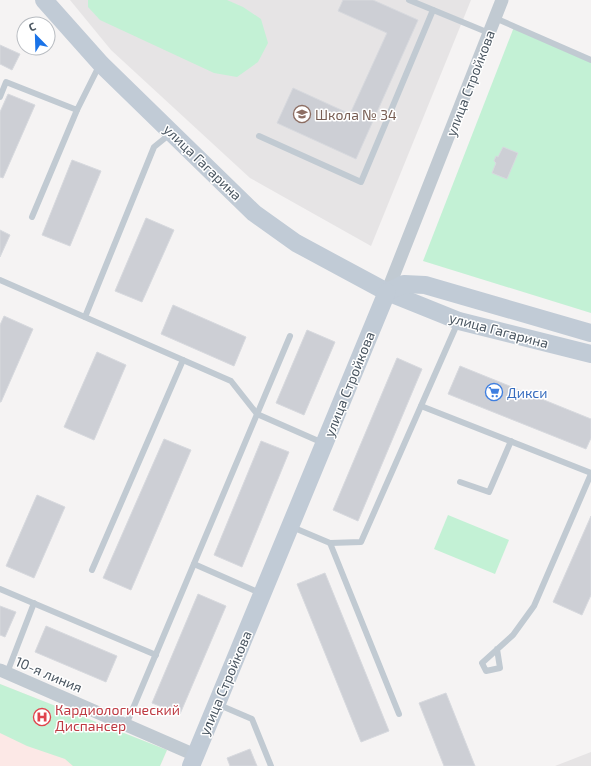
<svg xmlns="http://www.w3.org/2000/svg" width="591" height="766" font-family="'Exo 2',sans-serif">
<rect width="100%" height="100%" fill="#f5f3f3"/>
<g fill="#e6e4e5">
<path d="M70 0H471L371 246 250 178 111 50Z"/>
<path d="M591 752V766H555Z"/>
</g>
<path fill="#fce8e6" d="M0 684 167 750 160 766H0Z"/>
<g fill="#c3f1d5">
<path d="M88 0H227L243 7 261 19 268 43 258 62 237 77 214 73 100 20 88 7Z"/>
<path d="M514 27 591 60V313L423 261Z"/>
<path d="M448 515 509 540 495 574 434 549Z"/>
<path d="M0 684 167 750 160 766H73L65 759 27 746 0 733Z"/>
</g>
<g fill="#cdcfd5" stroke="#d7d9de">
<path d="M343 0H373L418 20 356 159 277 123 293 88 350 114 387 33 338 11Z"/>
<path d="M0 45 20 54 12 70 0 64Z"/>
<path d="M8 94 35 105 3 178 0 177V112Z"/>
<path d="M503 147 518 153 507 179 492 173 496 163 494 161 496 156 498 157Z"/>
<path d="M72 160 101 171 70 246 42 235Z"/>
<path d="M146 218 174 230 142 302 115 291Z"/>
<path d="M0 230 10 235 0 257Z"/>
<path d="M173 305 246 337 234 366 161 334Z"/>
<path d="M4 316 33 329 1 402H0V325Z"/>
<path d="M307 330 335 342 304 415 276 403Z"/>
<path d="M97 352 126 365 94 440 64 427Z"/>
<path d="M397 358 422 369 358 521 333 510Z"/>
<path d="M460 366 591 419V438L586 449 448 394Z"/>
<path d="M164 439 191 450 131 590 103 578Z"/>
<path d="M261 441 289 452 242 567 214 555Z"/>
<path d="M37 495 65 507 34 578 6 566Z"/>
<path d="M591 516V595L582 615 553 602Z"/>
<path d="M325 573 389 731 361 742 297 584Z"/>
<path d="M198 594 226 606 180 714 152 703Z"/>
<path d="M0 606 16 612 5 637 0 635Z"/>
<path d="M46 626 117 656 106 682 35 652Z"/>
<path d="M446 693 475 766H444L419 703Z"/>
<path d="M250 749 257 766H230L227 758Z"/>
</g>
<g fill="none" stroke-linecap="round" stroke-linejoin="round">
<g stroke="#c1cad2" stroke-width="6">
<path d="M409 0 489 33"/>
<path d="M495 18 591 60"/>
<path d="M0 97 6 82 77 110 99 66"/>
<path d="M259 136 361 182 433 10"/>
<path d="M32 217 77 110"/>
<path d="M0 280 231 381 257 414 323 443"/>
<path d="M85 317 154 147 170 134"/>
<path d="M421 406 591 473"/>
<path d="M460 482 489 492 511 441"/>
<path d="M292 527 330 543 361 542 458 322"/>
<path d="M330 543 399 714"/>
<path d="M194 564 260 593"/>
<path d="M92 570 183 360"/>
<path d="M0 589 156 655"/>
<path d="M497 649 500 668 486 671 482 663 513 635 534 606 591 474"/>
<path d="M7 673 34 603"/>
<path d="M217 704 252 719 271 766"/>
<path d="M126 725 290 336"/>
</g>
<g stroke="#c1cad2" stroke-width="13">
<path d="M387 292 502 0"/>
<path d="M0 670 195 755"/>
</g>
<g stroke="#c1cbd6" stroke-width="18">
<path d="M44 0 101 64 254 213 296 243 387 292 459 321 591 354"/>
<path d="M387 292 404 284 425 285 591 333"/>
<path d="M191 766 387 292"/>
</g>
</g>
<defs>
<g id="school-ring" transform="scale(0.9)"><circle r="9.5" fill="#fff" stroke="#8d6e63" stroke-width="1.5"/><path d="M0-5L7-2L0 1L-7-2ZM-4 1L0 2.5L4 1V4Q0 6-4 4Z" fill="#8d6e63"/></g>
<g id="supermarket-ring" transform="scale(0.9)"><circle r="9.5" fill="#fff" stroke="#3f7fe0" stroke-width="1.5"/><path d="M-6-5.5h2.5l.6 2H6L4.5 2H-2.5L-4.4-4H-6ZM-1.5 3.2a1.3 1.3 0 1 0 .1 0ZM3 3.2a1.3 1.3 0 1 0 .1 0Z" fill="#3f7fe0"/></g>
<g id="hospital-ring" transform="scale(0.9)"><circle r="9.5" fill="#fff" stroke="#e0444e" stroke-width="1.5"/><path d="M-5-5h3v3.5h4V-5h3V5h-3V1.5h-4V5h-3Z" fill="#e0444e"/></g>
</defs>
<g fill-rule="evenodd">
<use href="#school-ring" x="302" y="114"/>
<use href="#supermarket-ring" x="494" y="392"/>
<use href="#hospital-ring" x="42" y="717"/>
</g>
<g text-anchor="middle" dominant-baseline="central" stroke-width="3" stroke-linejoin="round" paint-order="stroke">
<g font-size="14" fill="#4a5661" stroke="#fff">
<text transform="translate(470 83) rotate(-69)">улица Стройкова</text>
<text transform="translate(203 162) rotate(44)">улица Гагарина</text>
<text transform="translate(499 330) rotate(15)">улица Гагарина</text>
<text transform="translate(349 384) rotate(-68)">улица Стройкова</text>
<text transform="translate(49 674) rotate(23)">10-я линия</text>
<text transform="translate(225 683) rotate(-67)">улица Стройкова</text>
</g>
<g font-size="14" fill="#785e54" stroke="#fff" text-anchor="start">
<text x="315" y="114">Школа № 34</text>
</g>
<g font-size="14" fill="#366cbe" stroke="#fff" text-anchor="start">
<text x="507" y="392">Дикси</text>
</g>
<g font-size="14" fill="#be3a42" stroke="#fff" text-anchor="start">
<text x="55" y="709">Кардиологический<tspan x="55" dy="16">Диспансер</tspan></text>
</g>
</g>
<g transform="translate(36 36) rotate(337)"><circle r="19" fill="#ffffff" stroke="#b7bbc0"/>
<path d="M0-3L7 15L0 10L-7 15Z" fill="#1a73e8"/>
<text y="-6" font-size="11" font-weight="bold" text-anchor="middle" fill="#4a5661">С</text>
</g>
</svg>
